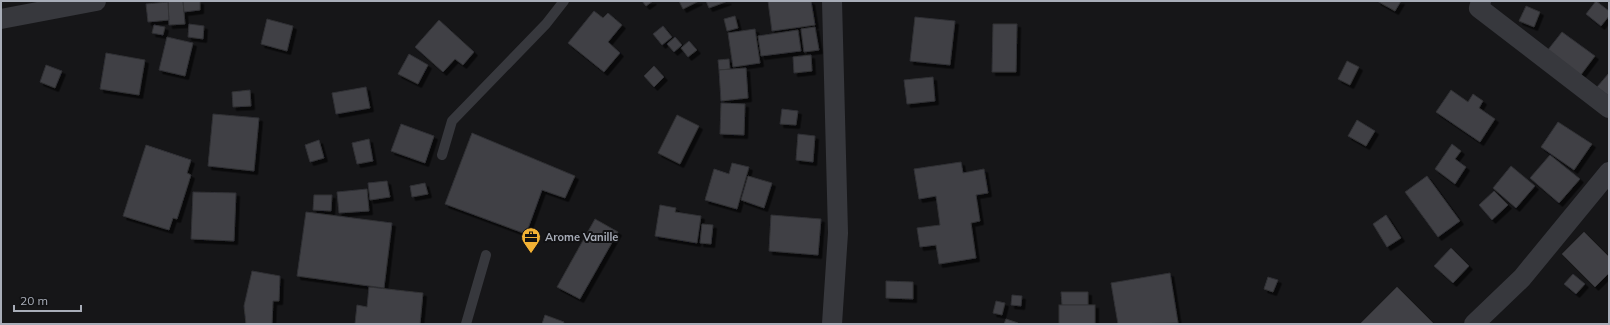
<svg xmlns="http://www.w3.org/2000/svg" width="1610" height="325" font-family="Mulish,sans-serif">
<defs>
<filter id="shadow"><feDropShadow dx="3.5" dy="3.5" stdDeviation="0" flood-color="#0009"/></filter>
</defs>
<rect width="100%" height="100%" fill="#161618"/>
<g fill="#404145" stroke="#303034" filter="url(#shadow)">
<path d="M168 1H183L185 24 169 25Z"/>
<path d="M183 1H200V10L184 12Z"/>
<path d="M642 1H653L646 6Z"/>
<path d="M679 1H699L683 9Z"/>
<path d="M706 1H728L709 8Z"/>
<path d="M768 1H811L815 25 772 31Z"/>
<path d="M1377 1H1401L1395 11Z"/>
<path d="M1596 1 1609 11V16L1601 26 1586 14Z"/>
<path d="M168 2 169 20 148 22 146 4Z"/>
<path d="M1526 6 1540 12 1534 27 1519 21Z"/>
<path d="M594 11 603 18 608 13 622 25 608 42 620 53 604 72 568 43Z"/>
<path d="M735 16 738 28 727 31 724 19Z"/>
<path d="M915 17 955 21 950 65 910 61Z"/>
<path d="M267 19 293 26 287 51 261 44Z"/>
<path d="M439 20 474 52 463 65 455 59 443 72 415 47Z"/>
<path d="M189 24 204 26 203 39 188 37Z"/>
<path d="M993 24H1017L1016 72H992Z"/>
<path d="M154 25 165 27 163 35 152 33Z"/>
<path d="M663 26 672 37 662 45 653 34Z"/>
<path d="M815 27 819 50 804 52 801 29Z"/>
<path d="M755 29 760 63 733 67 728 33Z"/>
<path d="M798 30 801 51 761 56 758 36Z"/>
<path d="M1562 32 1595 56 1580 76 1547 51Z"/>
<path d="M167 37 193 43 185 76 159 70Z"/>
<path d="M675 37 682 45 674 52 667 44Z"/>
<path d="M689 41 697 50 688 57 681 48Z"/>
<path d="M106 53 145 60 139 95 100 89Z"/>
<path d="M409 54 428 65 418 84 398 74Z"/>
<path d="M811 55 812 71 794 73 793 57Z"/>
<path d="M729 59 730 69 719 70 718 60Z"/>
<path d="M1347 61 1359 67 1350 85 1338 79Z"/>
<path d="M46 65 62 71 55 88 40 82Z"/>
<path d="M654 66 664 77 654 87 644 76Z"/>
<path d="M746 68 748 98 721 101 719 70Z"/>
<path d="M1609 73V96L1597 87Z"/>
<path d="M933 77 935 101 907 104 904 80Z"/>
<path d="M366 87 370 108 336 114 332 93Z"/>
<path d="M250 90 251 106 233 107 232 92Z"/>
<path d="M1451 90 1468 102 1473 94 1483 101 1479 108 1495 119 1480 142 1436 112Z"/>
<path d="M721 103 745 104 744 135 720 134Z"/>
<path d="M782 109 798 111 796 125 780 124Z"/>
<path d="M213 114 259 118 254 171 208 166Z"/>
<path d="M677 115 699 126 680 164 658 153Z"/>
<path d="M1357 120 1375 131 1366 146 1348 136Z"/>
<path d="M1558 122 1592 144 1574 170 1541 147Z"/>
<path d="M401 124 434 136 425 163 391 151Z"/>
<path d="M472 133 575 176 565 198 542 190 526 234 445 204Z"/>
<path d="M798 134 815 136 813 162 796 160Z"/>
<path d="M369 139 373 161 357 164 352 143Z"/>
<path d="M319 140 324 158 310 162 305 145Z"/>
<path d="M1452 144 1461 151 1455 159 1466 167 1455 184 1435 169Z"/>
<path d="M146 145 191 160 187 173 191 175 177 219 173 218 169 230 123 216Z"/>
<path d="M1550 155 1580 179 1559 203 1530 178Z"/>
<path d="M961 162 963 173 984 169 988 193 976 195 980 221 971 223 976 258 939 264 936 245 920 247 917 228 940 225 936 196 919 199 914 169Z"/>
<path d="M732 163 749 167 737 209 705 200 714 169 729 174Z"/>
<path d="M1511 166 1535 186 1516 208 1493 188Z"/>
<path d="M748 176 772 183 764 208 741 200Z"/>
<path d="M1427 176 1460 221 1438 237 1405 192Z"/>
<path d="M387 181 390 197 370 200 368 183Z"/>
<path d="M425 183 428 194 412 197 410 186Z"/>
<path d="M367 189 369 211 339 213 337 192Z"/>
<path d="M1494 191 1508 205 1492 220 1479 205Z"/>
<path d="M193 192 236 193 234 241 191 239Z"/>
<path d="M314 195H332L331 211 313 210Z"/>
<path d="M660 205 676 208 675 212 701 216 697 243 655 236Z"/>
<path d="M306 212 392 223 384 288 297 276Z"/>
<path d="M771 215 821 219 818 255 769 251Z"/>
<path d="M1386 215 1401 238 1387 247 1373 224Z"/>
<path d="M595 219 618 232 580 299 557 287Z"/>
<path d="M702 224 713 225 711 244 700 243Z"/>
<path d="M1584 232 1609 257V273L1595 287 1562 254Z"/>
<path d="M1451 248 1469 266 1453 283 1434 266Z"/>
<path d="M252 271 280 276 279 301H273L272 324H246L244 306Z"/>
<path d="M1170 273 1178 323 1118 324 1111 283Z"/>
<path d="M1573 274 1585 284 1576 294 1564 284Z"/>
<path d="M1268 277 1278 280 1273 292 1264 289Z"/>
<path d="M886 281 913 282V299L886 298Z"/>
<path d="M369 287 423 293 420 324H355L357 305 367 307Z"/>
<path d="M1397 287 1434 324H1360Z"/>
<path d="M1061 292H1088V305H1062Z"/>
<path d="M1012 295 1022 296 1021 306 1011 305Z"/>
<path d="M996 301 1005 303 1002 315 993 313Z"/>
<rect x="1059" y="305" width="36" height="19"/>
<path d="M545 315 564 322 563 324H542Z"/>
<path d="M1006 319 1018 323V324H1004Z"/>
</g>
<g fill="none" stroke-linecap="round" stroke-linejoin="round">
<g stroke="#37383d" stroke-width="10">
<path d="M442 155 452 121 546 24 564 1"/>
<path d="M466 324 486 255"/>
</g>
<g stroke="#37383d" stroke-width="20">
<path d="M1481 1 1479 8 1609 108"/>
<path d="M1 19 96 1"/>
<path d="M832 324 838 233 832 1"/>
<path d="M1474 324 1522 278 1609 172"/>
</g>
</g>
<defs>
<g id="office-pin" transform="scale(1)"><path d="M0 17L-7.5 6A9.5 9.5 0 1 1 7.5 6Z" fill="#f2b134" stroke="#111113"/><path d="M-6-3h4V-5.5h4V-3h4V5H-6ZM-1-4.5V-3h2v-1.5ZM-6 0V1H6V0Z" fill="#111"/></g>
</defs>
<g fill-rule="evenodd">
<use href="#office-pin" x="531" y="237"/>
</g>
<g text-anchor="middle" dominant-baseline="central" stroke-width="4" stroke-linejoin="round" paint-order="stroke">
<g font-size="11" font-weight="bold" fill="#a8adb8" stroke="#111113" text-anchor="start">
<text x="545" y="237">Arome Vanille</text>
</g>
</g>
<rect width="1610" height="325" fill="none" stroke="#a8adb8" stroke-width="4"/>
<path d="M14 305v6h67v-6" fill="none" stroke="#a8adb8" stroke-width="2"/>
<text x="20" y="305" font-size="12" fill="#a8adb8" stroke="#111113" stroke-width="3" paint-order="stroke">20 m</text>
</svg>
